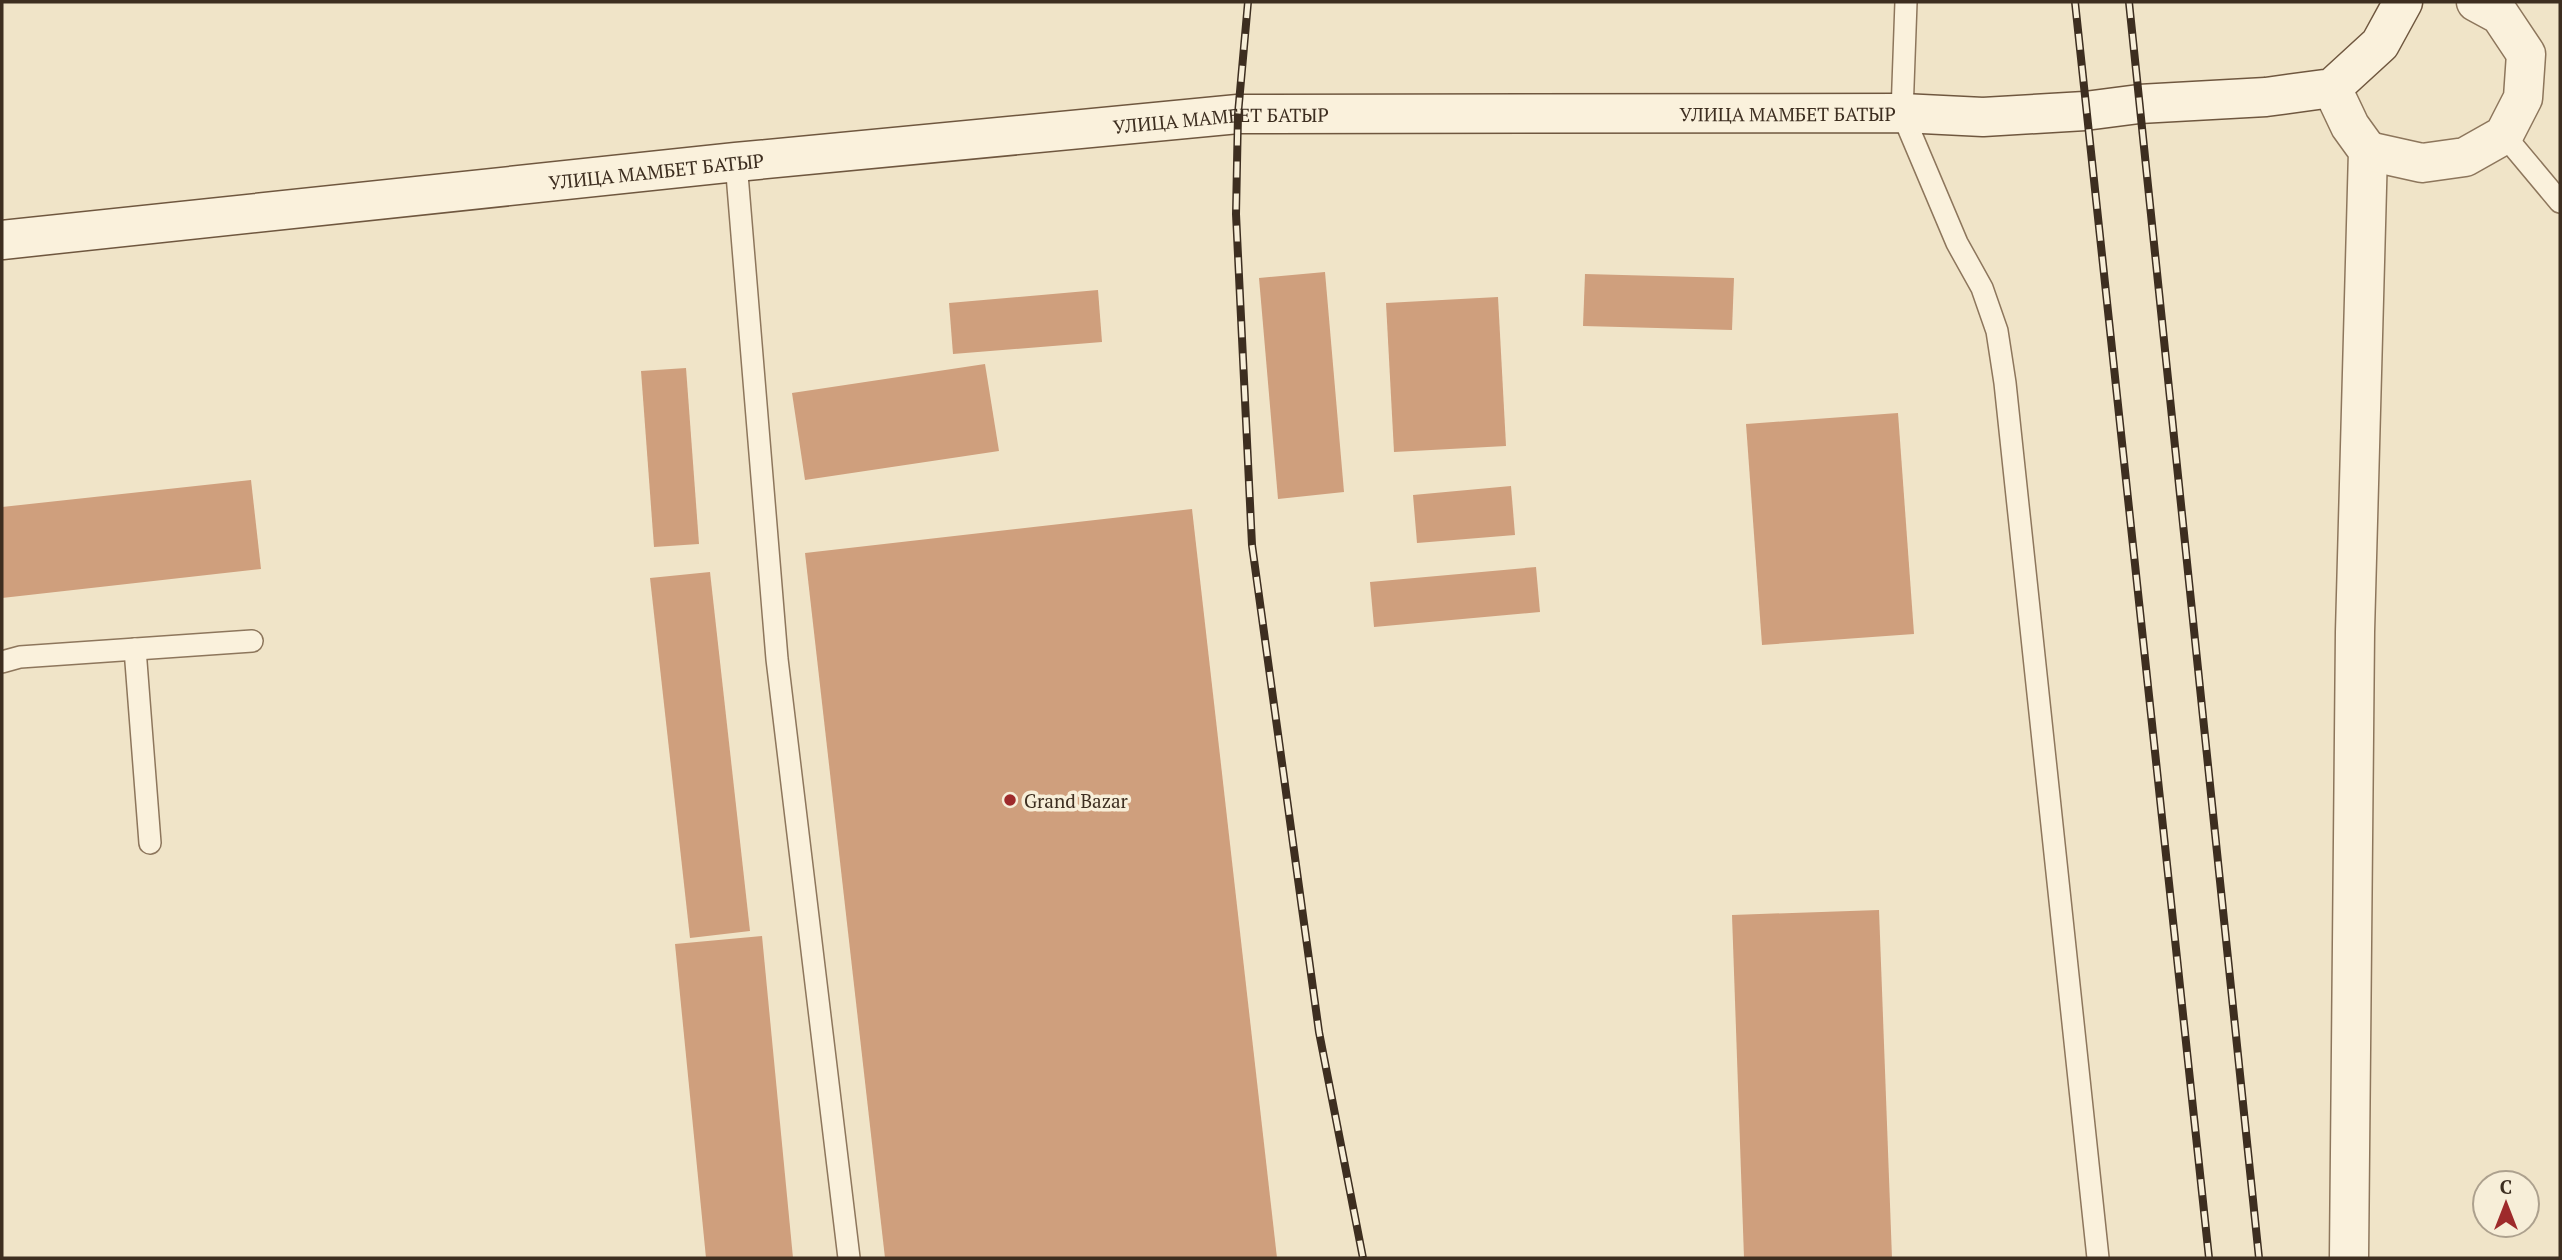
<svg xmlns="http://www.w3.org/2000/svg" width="2562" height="1260" font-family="'PT Serif',serif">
<rect width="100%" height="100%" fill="#f0e4c8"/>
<g fill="#cf9f7d">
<path d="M1325 272 1344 492 1278 499 1259 278Z"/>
<path d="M1585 274 1734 278 1732 330 1583 326Z"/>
<path d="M1098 290 1102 342 953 354 949 303Z"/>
<path d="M1498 297 1506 446 1394 452 1386 303Z"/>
<path d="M985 364 999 451 805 480 792 393Z"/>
<path d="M686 368 699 544 654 547 641 371Z"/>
<path d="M1898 413 1914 634 1762 645 1746 424Z"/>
<path d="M251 480 261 569 2 598V507Z"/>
<path d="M1511 486 1515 535 1417 543 1413 495Z"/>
<path d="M1192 509 1277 1258H885L805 553Z"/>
<path d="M1536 567 1540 612 1374 627 1370 582Z"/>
<path d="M710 572 750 931 690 938 650 578Z"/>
<path d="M1879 910 1892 1258H1744L1732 915Z"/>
<path d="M762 936 793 1258H706L675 944Z"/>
</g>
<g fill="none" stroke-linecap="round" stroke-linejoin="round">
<g stroke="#8d765c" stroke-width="24">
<g id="lane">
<path d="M1906 2 1902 113 1957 243 1982 288 1997 331 2005 383 2098 1258"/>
<path d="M2504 135 2560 202"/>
<path d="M736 162 777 659 849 1258"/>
<path d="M135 649 150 843"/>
<path d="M2 662 20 657 252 641"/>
</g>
</g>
<g stroke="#8d765c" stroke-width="41">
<g id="street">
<path d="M2332 88 2350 126 2368 151 2355 632 2349 1258"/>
<path d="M2368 151 2422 163 2465 157 2504 135 2523 98 2526 54 2500 15 2476 2"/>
</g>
</g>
<g stroke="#6f573f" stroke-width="41">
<g id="secondary">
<path id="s1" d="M2 240 736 162 1238 114 1902 113 1983 117 2085 111 2139 104 2266 97 2332 88 2380 44 2403 2"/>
</g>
</g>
<use href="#lane" stroke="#faf1dc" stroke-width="21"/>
<use href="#street" stroke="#faf1dc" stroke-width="38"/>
<use href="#secondary" stroke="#faf1dc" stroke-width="38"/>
<g stroke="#3d2e20" stroke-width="8">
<g id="rail">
<path d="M1248 2 1238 114 1236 214 1252 545 1319 1032 1363 1258"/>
<path d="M2075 2 2209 1258"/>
<path d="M2129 2 2259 1258"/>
</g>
</g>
<use href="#rail" stroke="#f7eed8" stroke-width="5" stroke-dasharray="16" stroke-linecap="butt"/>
</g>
<circle fill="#9e2a2b" stroke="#f7eed8" stroke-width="2.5" cx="1010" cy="800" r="7"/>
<g text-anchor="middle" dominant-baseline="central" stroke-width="7" stroke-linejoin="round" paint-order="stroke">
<g font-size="19" fill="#3d2e20" stroke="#f7eed8">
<text stroke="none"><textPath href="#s1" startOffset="1792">УЛИЦА МАМБЕТ БАТЫР</textPath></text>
<text stroke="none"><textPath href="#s1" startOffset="1225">УЛИЦА МАМБЕТ БАТЫР</textPath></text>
<text stroke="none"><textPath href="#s1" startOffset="658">УЛИЦА МАМБЕТ БАТЫР</textPath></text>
</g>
<g font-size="19" fill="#3d2e20" stroke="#f7eed8" text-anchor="start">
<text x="1024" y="800">Grand Bazar</text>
</g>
</g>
<rect width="2562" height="1260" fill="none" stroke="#3d2e20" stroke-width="7"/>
<g transform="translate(2506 1204)"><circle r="33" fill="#f7eed8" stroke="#ada18e" stroke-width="2"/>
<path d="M0-5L12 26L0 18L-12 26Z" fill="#9e2a2b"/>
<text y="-10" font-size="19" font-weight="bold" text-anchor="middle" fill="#3d2e20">С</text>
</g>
</svg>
